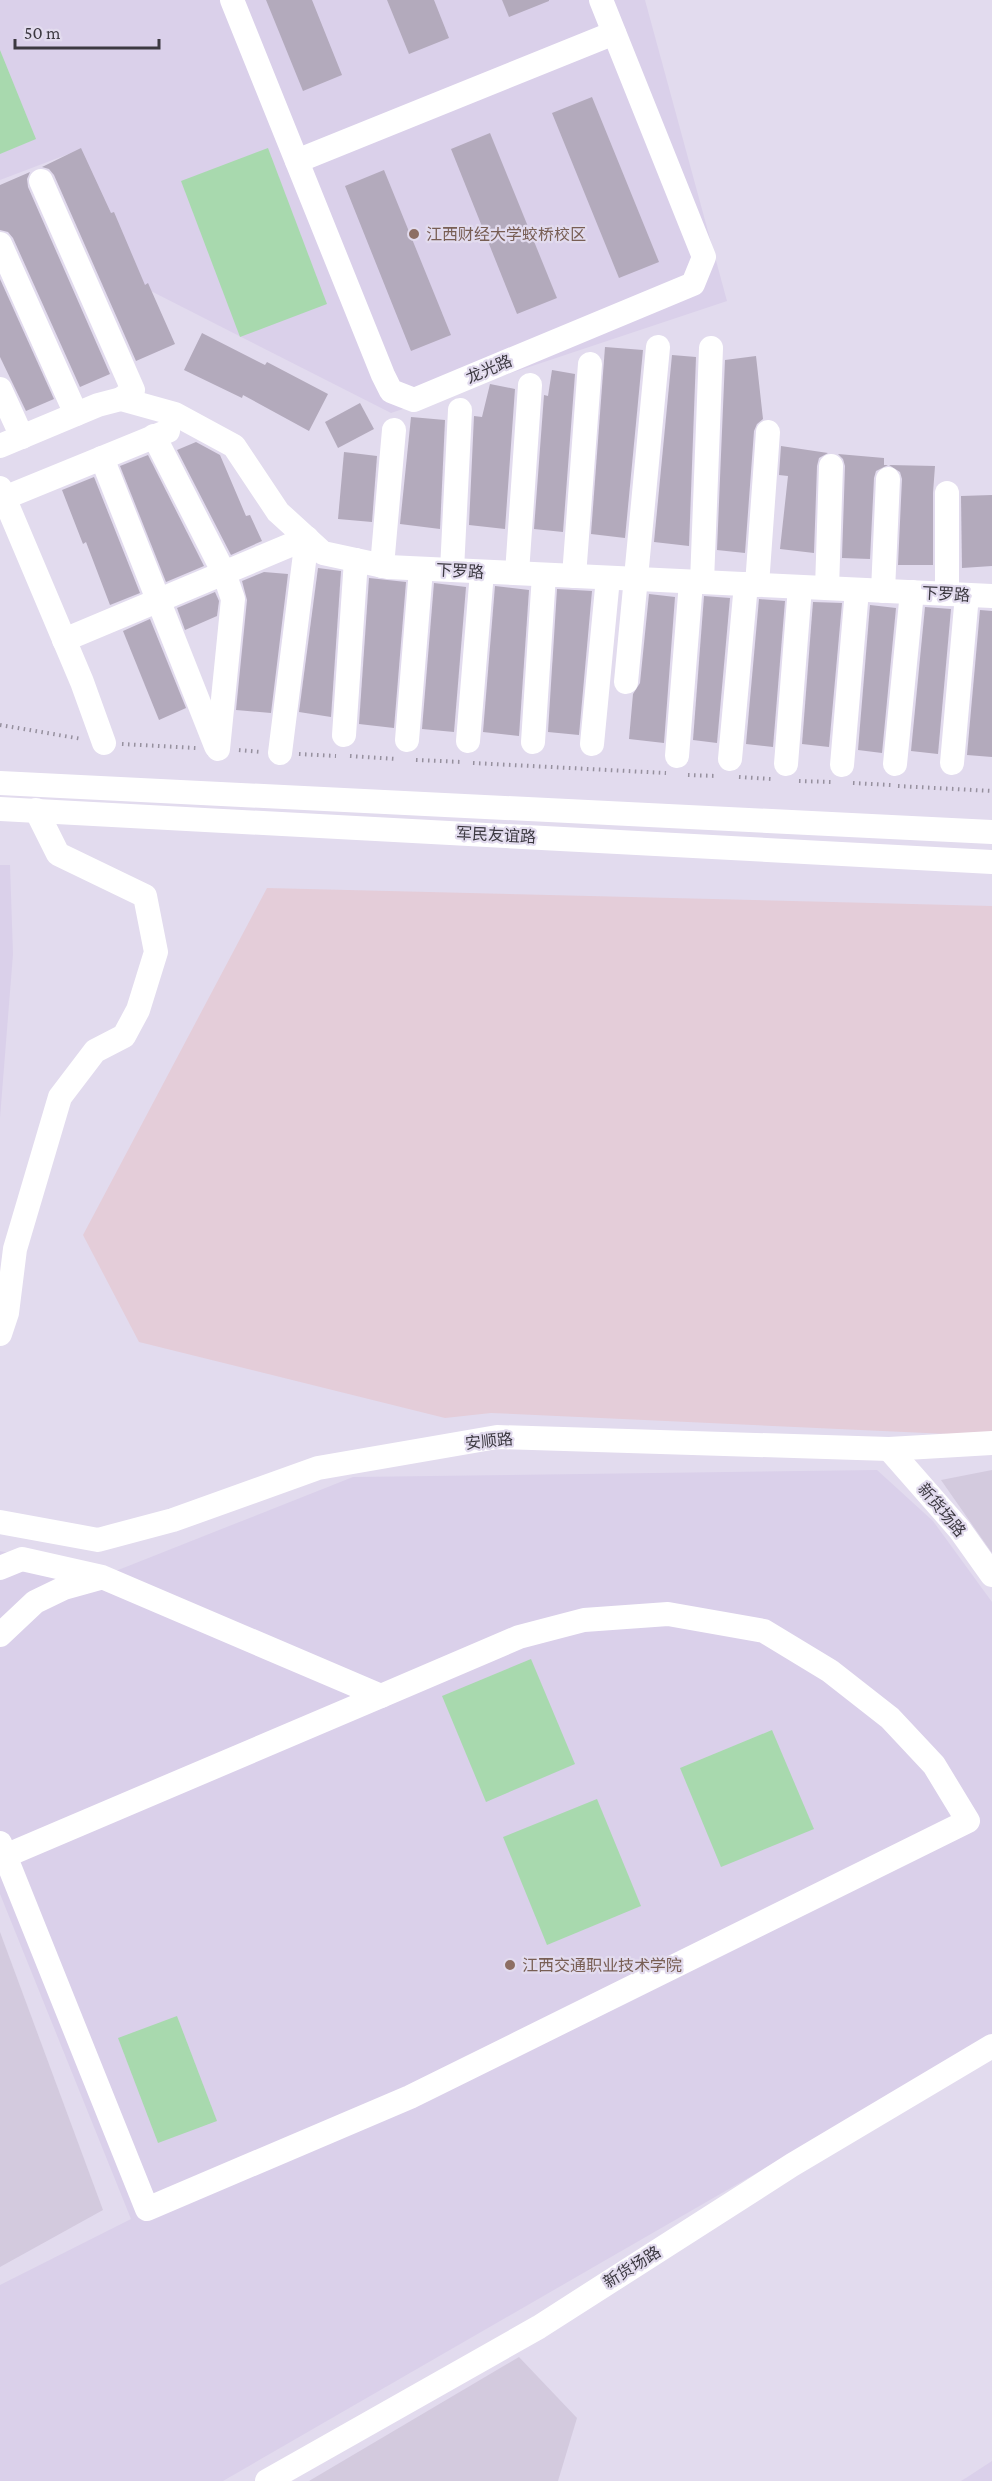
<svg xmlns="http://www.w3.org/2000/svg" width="992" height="2481" font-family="'Crimson Pro','Noto Sans SC',serif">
<rect width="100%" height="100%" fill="#e2dbee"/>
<path fill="#e4cdd9" d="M267 888 992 906V1436L491 1413 445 1418 139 1342 83 1235Z"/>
<g fill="#d3cade">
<path d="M992 1470V1553L941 1480Z"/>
<path d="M0 1932 103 2210 0 2267Z"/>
<path d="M519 2357 577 2418 558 2481H309Z"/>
</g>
<g fill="#dad0ea">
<path d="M0 0H645L727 301 391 413 143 287 79 150 0 180Z"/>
<path d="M0 865H10L13 954 0 1118Z"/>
<path d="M877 1470 933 1521 992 1602V2037L223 2481H0V2285L131 2219 0 1894V1551L108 1574 353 1477Z"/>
<path d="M992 2461V2481H961L969 2476Z"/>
</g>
<g fill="#a8d9ae">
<path d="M0 50 36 139 0 154Z"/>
<path d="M268 148 327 304 240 337 181 181Z"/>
<path d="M531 1659 575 1764 486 1802 442 1696Z"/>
<path d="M772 1730 814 1829 721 1867 680 1768Z"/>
<path d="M597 1799 641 1906 547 1945 503 1837Z"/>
<path d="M177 2016 217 2121 158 2143 118 2038Z"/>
</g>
<g fill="#b3aabc">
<path d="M266 0H312L342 75 303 91Z"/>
<path d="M387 0H434L449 38 409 54Z"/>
<path d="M502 0H549V1L509 17Z"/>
<path d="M592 97 659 262 619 278 552 113Z"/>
<path d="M490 133 557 298 517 314 451 149Z"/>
<path d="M81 148 111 213 114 212 145 285 148 283 175 344 136 361 54 175 49 169 42 167Z"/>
<path d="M384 170 451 335 411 351 345 186Z"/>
<path d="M30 172 27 179 28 187 110 374 80 387 13 238 8 232 0 230V185Z"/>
<path d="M0 279 54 399 26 411 0 357Z"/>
<path d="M202 333 265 365 267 362 328 394 309 431 243 395 242 398 184 370Z"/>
<path d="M605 347 643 350 625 538 591 534Z"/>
<path d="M672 355 696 357 689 546 654 542Z"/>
<path d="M756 356 763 419 757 424 754 431 745 553 717 550 725 360Z"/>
<path d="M552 370 575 374 563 532 534 529 544 395 548 396Z"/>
<path d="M490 384 515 389 505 529 469 525 474 416 482 417Z"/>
<path d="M360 403 374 429 338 448 325 422Z"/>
<path d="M411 417 445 420 440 529 400 524Z"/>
<path d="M196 442 220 455 246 516 250 515 262 541 231 555 177 450Z"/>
<path d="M781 446 828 453 819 458 817 466 814 553 780 549 788 476 779 475Z"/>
<path d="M344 452 377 456 372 522 338 519Z"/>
<path d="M838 454 884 458V465H888L876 471 874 478 870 559 842 558 845 466 843 459Z"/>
<path d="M148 455 204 566 166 582 120 466Z"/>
<path d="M889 465 935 466 933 493V565H898L902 479 900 472Z"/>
<path d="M94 477 140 593 110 605 86 542 83 544 62 490Z"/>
<path d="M992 495V566L962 568 961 496Z"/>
<path d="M318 568 341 571 331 717 299 712Z"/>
<path d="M264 572 288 574 271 713 236 710 247 600 242 581Z"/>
<path d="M369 578 406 582 394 728 359 724Z"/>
<path d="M434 583 466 587 454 732 422 729Z"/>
<path d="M495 586 529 590 519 736 483 732Z"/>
<path d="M557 589 592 591 579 735 548 732Z"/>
<path d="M215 592 219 601 217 616 185 630 177 608Z"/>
<path d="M649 594 675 597 664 743 629 739 633 694 640 683Z"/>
<path d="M704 596 730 598 717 743 693 740Z"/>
<path d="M759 599 785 601 773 747 746 744Z"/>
<path d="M813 602 842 603 829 747 802 744Z"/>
<path d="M870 605 896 608 882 753 858 750Z"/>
<path d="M925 607 951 609 938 754 911 751Z"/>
<path d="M980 610 992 611V757L967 755Z"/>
<path d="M150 619 186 708 159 720 123 631Z"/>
</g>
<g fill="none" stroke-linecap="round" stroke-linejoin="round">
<g stroke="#96909e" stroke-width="4" stroke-dasharray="1.5 4.5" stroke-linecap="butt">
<path d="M0 725 82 739"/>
<path d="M122 744 196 748"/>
<path d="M239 750 261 752"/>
<path d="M299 754 336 756"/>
<path d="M350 756 396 759"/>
<path d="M416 760 462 762"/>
<path d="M473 763 666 773"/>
<path d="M688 775 717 776"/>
<path d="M739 777 771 779"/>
<path d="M799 781 831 782"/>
<path d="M853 783 891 785"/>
<path d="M898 786 992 791"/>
</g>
<g stroke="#fff" stroke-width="24">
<path d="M232 0 383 375 391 391 414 400 693 284 704 257 601 0"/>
<path d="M297 161 614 33"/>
<path d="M41 181 133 390 121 399"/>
<path d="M0 244 76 414"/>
<path d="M0 389 22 437"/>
<path d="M154 436 224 573 233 599 218 749"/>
<path d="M0 446 98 405 121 399 175 414 234 446 278 512 323 553 388 567 992 596"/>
<path d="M102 458 216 746"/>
<path d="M0 488 82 682 104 743"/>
<path d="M4 498 168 431"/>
<path d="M382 566 394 430"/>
<path d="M452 570 460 410"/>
<path d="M517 573 530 385"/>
<path d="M574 576 590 364"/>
<path d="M702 582 711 348"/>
<path d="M757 585 768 432"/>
<path d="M827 588 831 466"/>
<path d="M883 591 888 479"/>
<path d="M947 594V493"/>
<path d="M64 640 307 538 280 753"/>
<path d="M626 682 658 347"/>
<path d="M344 735 356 560"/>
<path d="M407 740 421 569"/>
<path d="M468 741 482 572"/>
<path d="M533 742 544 575"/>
<path d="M592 744 608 578"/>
<path d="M677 756 691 582"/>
<path d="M730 759 746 584"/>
<path d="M952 763 967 595"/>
<path d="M786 764 800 587"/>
<path d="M895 764 912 592"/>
<path d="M842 765 857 590"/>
<path d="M0 783 992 832"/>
<path d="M0 809 992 862"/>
<path d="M0 1334 7 1313 15 1249 60 1097 95 1051 124 1036 138 1010 156 952 145 896 58 854 36 810"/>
<path d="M889 1449 960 1530 992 1575"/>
<path d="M0 1522 98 1540 173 1520 318 1468 497 1437 889 1449 992 1443"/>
<path d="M0 1568 22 1559 102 1577 381 1696 519 1637 584 1620 668 1614 764 1631 830 1671 890 1718 934 1765 968 1821 410 2097 147 2209 0 1843"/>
<path d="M0 1635 35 1602 64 1588 100 1578"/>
<path d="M5 1856 381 1696"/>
<path d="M267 2481 539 2327 792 2165 992 2046"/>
</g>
</g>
<g fill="#8d6e63" stroke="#e2dbee" stroke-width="2">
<circle cx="414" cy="234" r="6"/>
<circle cx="510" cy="1965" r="6"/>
</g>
<g text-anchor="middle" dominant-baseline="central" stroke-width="4.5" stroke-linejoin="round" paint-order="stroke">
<g font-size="16" fill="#785e54" stroke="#e2dbee" text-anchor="start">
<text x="426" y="234">江西财经大学蛟桥校区</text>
<text x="522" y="1965">江西交通职业技术学院</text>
</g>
<g font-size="16" fill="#3c3941" stroke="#e2dbee">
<text transform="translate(489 369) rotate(-23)">龙光路</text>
<text transform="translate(460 571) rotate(3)">下罗路</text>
<text transform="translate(946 594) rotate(3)">下罗路</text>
<text transform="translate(496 835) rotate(3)">军民友谊路</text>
<text transform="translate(489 1441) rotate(-6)">安顺路</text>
<text transform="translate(942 1510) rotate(50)">新货场路</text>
<text transform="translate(632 2267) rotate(-32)">新货场路</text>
</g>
</g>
<path d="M15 39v9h144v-9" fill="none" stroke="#3c3941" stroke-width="3"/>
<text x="24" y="39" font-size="18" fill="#3c3941" stroke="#e2dbee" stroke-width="4.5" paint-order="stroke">50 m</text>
</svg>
